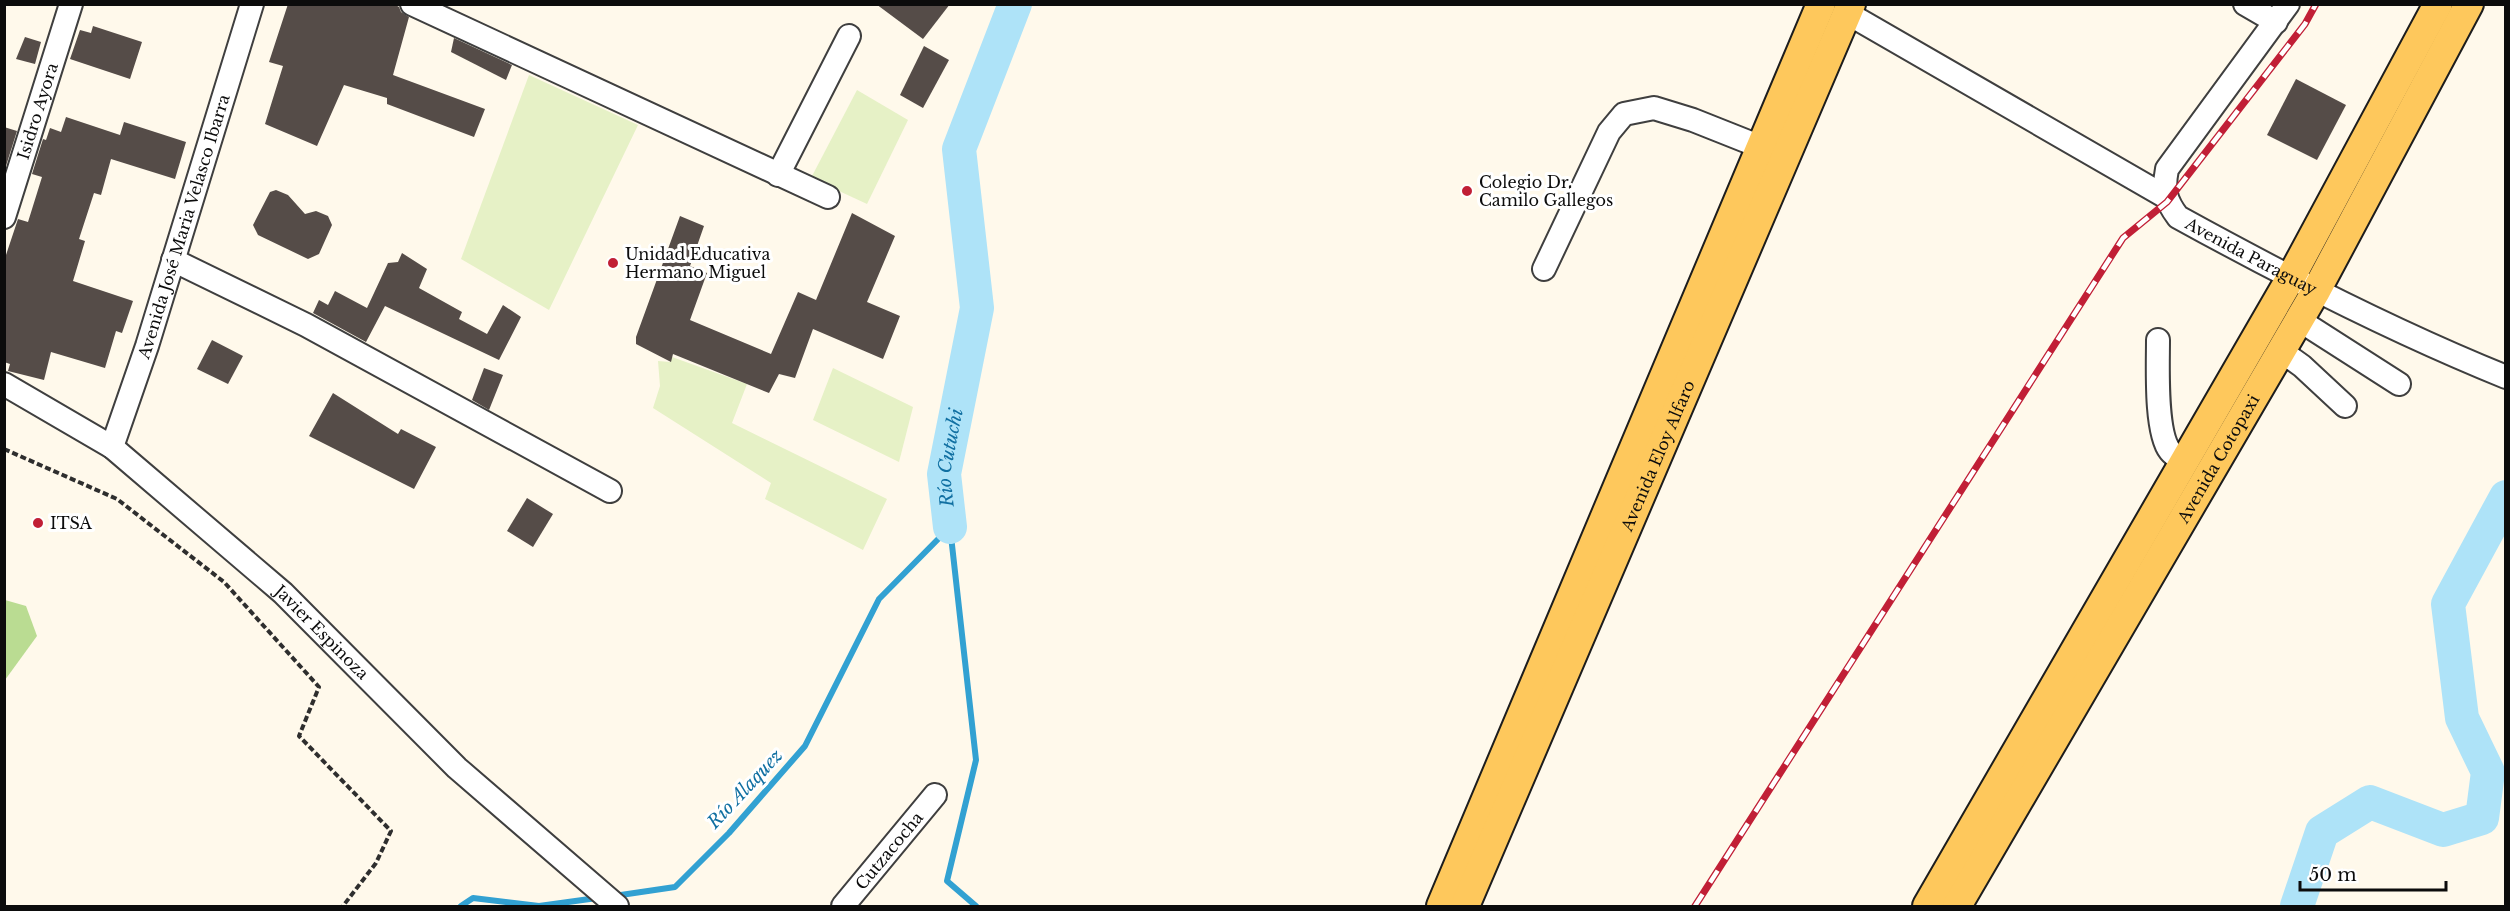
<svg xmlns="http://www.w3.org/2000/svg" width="2510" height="911" font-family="'Libre Baskerville',serif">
<rect width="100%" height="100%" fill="#fff9eb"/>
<path fill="#badc92" d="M5 600 26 606 37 636 5 680Z"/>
<g fill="#e6f1c6">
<path d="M529 75 638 125 549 310 461 259Z"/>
<path d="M857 90 908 120 867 204 811 178Z"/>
<path d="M672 357 747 384 732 423 887 499 863 550 765 499 771 483 653 408 660 386 658 361 670 362Z"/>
<path d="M833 368 913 407 899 462 813 420Z"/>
</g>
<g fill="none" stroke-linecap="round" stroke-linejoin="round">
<g stroke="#32a1d2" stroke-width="6">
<path d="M950 527 976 760 947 881 976 906"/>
<path d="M614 896 675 887 729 833 805 746 879 599 950 527"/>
<path d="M461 906 473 898 539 906 597 898"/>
</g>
<g stroke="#aee3f8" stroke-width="34">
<path id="s1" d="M950 527 944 474 977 308 959 149 1015 4"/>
<path d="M2297 906 2322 832 2370 802 2443 830 2482 818 2488 772 2462 718 2448 604 2506 497"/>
</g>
</g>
<g fill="#554c48">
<path d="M288 4H394L399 7 401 12 409 17 393 75 485 109 474 137 387 104V98L344 85 317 146 265 124 283 66 269 62Z"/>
<path d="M876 4H950L923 39Z"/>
<path d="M93 26 142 42 130 79 70 59 80 30 91 33Z"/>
<path d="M25 37 41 42 35 64 16 59Z"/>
<path d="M454 38 512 65 506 80 451 52Z"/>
<path d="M924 46 949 60 923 108 900 95Z"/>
<path d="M2296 79 2346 105 2317 160 2267 135Z"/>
<path d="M66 117 120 135 124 122 186 142 175 179 111 159 101 195 94 193 79 239 85 241 73 281 133 301 122 333 116 331 105 368 51 352 44 380 8 371 10 364 4 362V261L18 219 28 222 42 177 32 174 43 139 46 140 50 128 61 132Z"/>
<path d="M4 127 17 131 6 166 4 165Z"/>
<path d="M276 190 288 195 305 214 316 211 328 216 332 225 319 254 308 259 258 235 253 225 270 192Z"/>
<path d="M852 213 895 236 867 302 900 316 883 359 813 329 795 378 779 374 769 393 673 354 671 362 636 344V337L680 216 704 226 690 266 707 273 690 320 771 354 798 292 816 300Z"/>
<path d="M402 253 427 269 419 288 462 312 459 319 487 334 503 305 521 317 499 360 385 306 366 342 313 313 319 300 328 305 335 291 367 308 388 263 398 262Z"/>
<path d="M212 340 243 356 228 384 197 369Z"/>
<path d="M484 368 503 375 489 410 472 400Z"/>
<path d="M333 393 398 434 401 429 436 447 414 489 309 436Z"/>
<path d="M527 498 553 514 533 547 507 531Z"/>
</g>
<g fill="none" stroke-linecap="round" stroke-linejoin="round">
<g stroke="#3f3f3f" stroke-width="26">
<g id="minor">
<path d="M412 4 828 197"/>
<path d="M2245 4 2276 22"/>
<path id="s2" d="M2288 4 2167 169C2163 190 2165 200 2178 217 2285 276 2392 331 2506 377"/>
<path d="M1847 13 2166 197"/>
<path d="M778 175 849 36"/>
<path id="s3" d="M4 217 71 4"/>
<path d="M173 260 306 325 610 491"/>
<path d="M1544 269 1609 132 1624 114 1654 108 1693 120 1761 147"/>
<path d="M2299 320 2399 384"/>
<path d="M2158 340C2158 366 2155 432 2170 451 2174 456 2180 459 2185 463"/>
<path d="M2281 351 2302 366 2345 406"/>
<path id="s4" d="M4 384 112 447 283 593 457 768 617 906"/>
<path id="s5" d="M112 447 147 346 252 4"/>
<path id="s6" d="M843 906 935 795"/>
</g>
</g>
<g stroke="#1d1d1d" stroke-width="32">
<g id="major">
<path d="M1441 906 1821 4"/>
<path id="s7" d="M1465 906 1851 4"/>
<path d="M1927 906 2290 279 2438 4"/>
<path id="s8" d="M1957 906 2316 291 2469 4"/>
</g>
</g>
<path stroke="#2e2e2e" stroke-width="4" stroke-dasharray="6 3" stroke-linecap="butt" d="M4 449 117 499 224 582 319 687 299 736 391 831 376 863 343 906"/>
<use href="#minor" stroke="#fff" stroke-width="22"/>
<use href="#major" stroke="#fec85c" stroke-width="28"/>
<g stroke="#c11f36" stroke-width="7">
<path id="rail" d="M1695 906 2123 238 2167 202 2305 24 2316 4"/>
</g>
<use href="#rail" stroke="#fff" stroke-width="4.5" stroke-dasharray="14" stroke-linecap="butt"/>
</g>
<g fill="#c11f36" stroke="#fff" stroke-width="2">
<circle cx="1467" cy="191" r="6"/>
<circle cx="613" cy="263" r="6"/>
<circle cx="38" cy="523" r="6"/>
</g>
<g text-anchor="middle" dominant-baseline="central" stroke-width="6" stroke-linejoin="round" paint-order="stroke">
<g font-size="16" fill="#0c0c0c" stroke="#fff">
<text stroke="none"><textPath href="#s3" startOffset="111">Isidro Ayora</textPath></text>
<text stroke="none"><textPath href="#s5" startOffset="232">Avenida José Maria Velasco Ibarra</textPath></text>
<text stroke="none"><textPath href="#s2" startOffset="339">Avenida Paraguay</textPath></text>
<text stroke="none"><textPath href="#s7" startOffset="490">Avenida Eloy Alfaro</textPath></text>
<text stroke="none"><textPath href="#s8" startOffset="518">Avenida Cotopaxi</textPath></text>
<text stroke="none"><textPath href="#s4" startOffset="405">Javier Espinoza</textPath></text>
<text stroke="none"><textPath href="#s6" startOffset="72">Cutzacocha</textPath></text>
</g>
<g font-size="16" fill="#0c0c0c" stroke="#fff" text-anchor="start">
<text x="1479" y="182">Colegio Dr.<tspan x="1479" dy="18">Camilo Gallegos</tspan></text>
<text x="625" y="254">Unidad Educativa<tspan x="625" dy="18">Hermano Miguel</tspan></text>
<text x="50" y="523">ITSA</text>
</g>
<g font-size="18" font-style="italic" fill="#1170a2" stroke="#fff">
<text stroke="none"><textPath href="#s1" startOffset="70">Río Cutuchi</textPath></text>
<text transform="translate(745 789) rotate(-47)">Río Alaquez</text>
</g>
</g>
<rect width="2510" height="911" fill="none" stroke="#0c0c0c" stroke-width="12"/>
<path d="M2300 881v9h146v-9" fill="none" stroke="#0c0c0c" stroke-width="3"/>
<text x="2309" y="881" font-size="18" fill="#0c0c0c" stroke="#ffffff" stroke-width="4.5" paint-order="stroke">50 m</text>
</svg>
